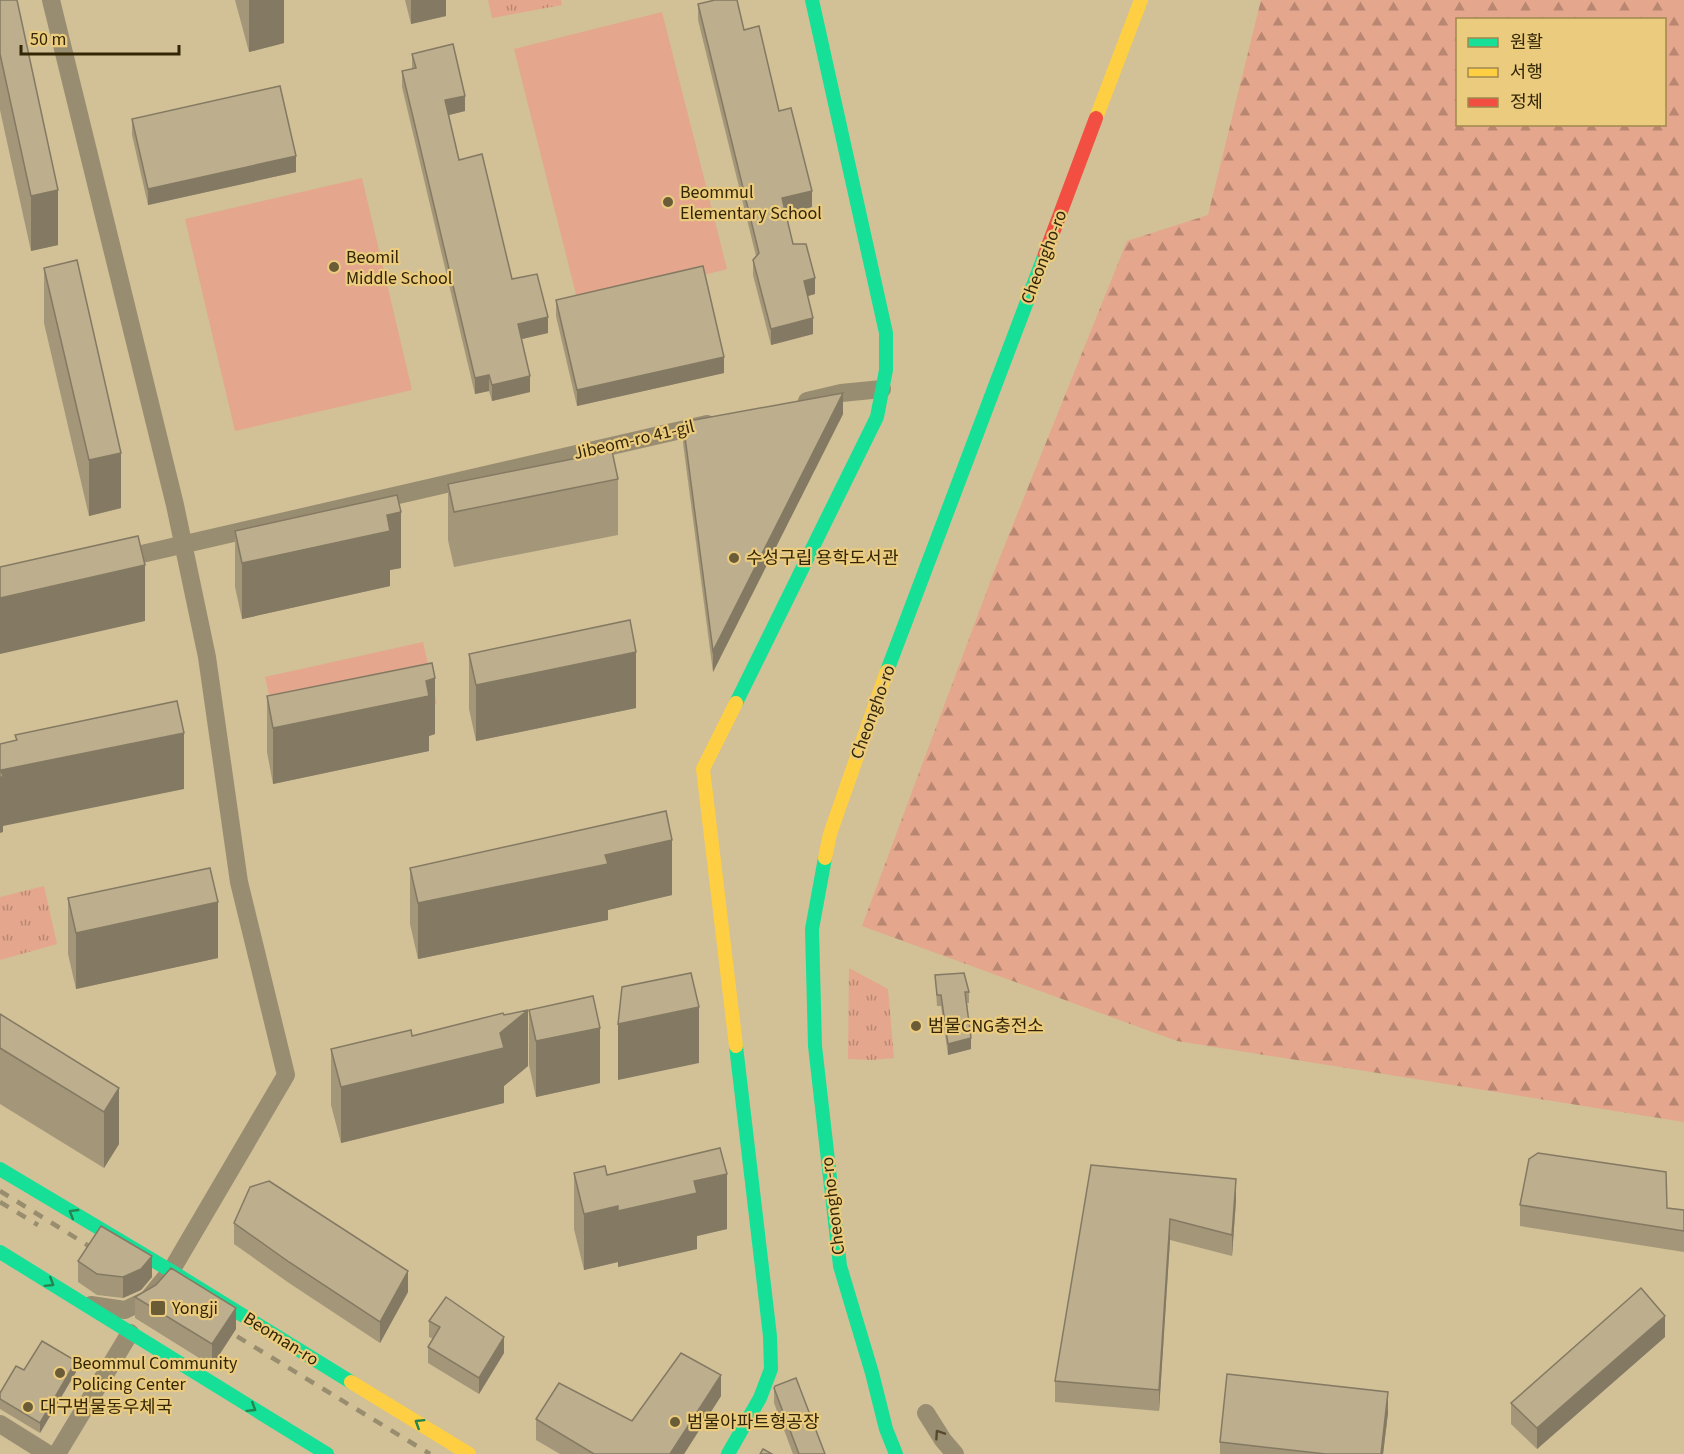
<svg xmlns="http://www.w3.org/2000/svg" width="1684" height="1454" font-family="'Source Sans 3','Noto Sans KR',sans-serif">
<defs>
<pattern id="grass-tufts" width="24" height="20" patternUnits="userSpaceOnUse" patternTransform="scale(1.5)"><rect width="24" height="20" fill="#e4a68d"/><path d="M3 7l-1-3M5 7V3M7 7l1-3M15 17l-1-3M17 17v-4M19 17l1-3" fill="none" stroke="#b98771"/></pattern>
<pattern id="forest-firs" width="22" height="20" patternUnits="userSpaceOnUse" patternTransform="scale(1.5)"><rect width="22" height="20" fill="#e4a68d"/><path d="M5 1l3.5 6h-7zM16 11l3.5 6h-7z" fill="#b98771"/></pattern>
</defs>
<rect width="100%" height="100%" fill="#d2c096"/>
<g fill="url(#grass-tufts)">
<path d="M488 0H561L562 5 492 18Z"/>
<path d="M44 886 57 944 0 960V897Z"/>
<path d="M849 968 888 989 894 1058 872 1060 848 1059Z"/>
</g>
<path fill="url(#forest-firs)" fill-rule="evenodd" d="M1261 0H1684V1122L1177 1041 862 926 992 577 1127 241 1208 215ZM1458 20H1664V124H1458Z"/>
<g fill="#e4a68d">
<path d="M662 12 727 269 579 306 514 49Z"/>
<path d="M362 178 412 390 235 431 185 219Z"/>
<path d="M423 642 437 704 279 739 265 677Z"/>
</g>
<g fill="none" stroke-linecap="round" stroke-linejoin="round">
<g stroke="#998d71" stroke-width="18">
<path d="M51 0 175 505 207 657 239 882 286 1075 171 1271 148 1299 125 1310 91 1305"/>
<path d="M807 401 841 393 882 389"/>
<path d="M120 559 707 424"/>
<path d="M926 1413 943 1440 955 1454"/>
<path d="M0 1424 48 1454"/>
<path d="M57 1454 130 1333"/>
</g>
<g stroke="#16e098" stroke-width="14">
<path d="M887 671 1045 254"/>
<path d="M736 703 877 417 886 370V333L812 0"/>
<path d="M825 858 812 929 815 1046 840 1266 872 1373 886 1429 896 1454"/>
<path d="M0 1169 171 1271 351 1382"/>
<path d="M0 1252 327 1454"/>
<path d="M728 1454 760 1398 771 1369 770 1336 736 1046"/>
</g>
<g stroke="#ffcf43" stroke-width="14">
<path d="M1096 118 1141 0"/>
<path d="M736 703 703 769 736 1046"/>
<path d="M825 858 830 834 887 671"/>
<path d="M351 1382 469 1454"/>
</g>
<path stroke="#f24e42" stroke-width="14" d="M1045 254 1096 118"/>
<g stroke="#988d6f" stroke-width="4.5" stroke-dasharray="10 10" stroke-linecap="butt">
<path d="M0 1191 102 1254"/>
<path d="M0 1202 38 1225"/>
<path d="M133 1273 169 1294"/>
<path d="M220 1326 430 1454"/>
</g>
</g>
<g fill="#a39679">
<path d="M0 0 58 245 31 251 0 110Z"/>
<path d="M235 0H284V43L249 52Z"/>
<path d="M405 0H446V16L411 24Z"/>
<path d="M698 4 744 30 779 111 812 207 785 213 793 244 815 294 808 296 813 334 771 345 753 275V260L756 256 698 20Z"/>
<path d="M412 54 465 111 449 115 459 160 512 279 548 333 521 339 530 392 492 401 489 391 475 394 402 87V71L412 69Z"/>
<path d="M132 119 296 172 148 205 132 135Z"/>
<path d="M44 268 121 508 89 516 44 323Z"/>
<path d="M556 300 724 373 577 406 556 316Z"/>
<path d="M843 414 713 672 683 443V422Z"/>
<path d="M618 479V535L454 567 448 540V484Z"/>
<path d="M235 531 401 568 390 570V586L242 619 235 587Z"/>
<path d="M469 654 636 708 476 741 469 709Z"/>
<path d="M267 696 435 734 429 736V751L273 784 267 752Z"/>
<path d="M410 868 672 895 608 910V920L418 959 410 924Z"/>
<path d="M68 898 218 958 76 989 68 954Z"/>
<path d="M935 975 969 992V1003H967L971 1049 948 1055 941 1006H937Z"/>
<path d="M529 1010 600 1083 536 1097 529 1065Z"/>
<path d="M0 1014 119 1088V1144L104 1168 0 1104Z"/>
<path d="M412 1036 528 1066 504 1086V1103L341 1143 331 1105V1049Z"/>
<path d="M1091 1165 1236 1200 1232 1256 1170 1240 1159 1411 1055 1402V1381Z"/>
<path d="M574 1173 727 1229 697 1236V1249L618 1267V1262L584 1270 574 1229Z"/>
<path d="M1520 1205 1684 1210V1252L1520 1226Z"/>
<path d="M234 1223 408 1292 380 1343 289 1283 234 1244Z"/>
<path d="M78 1261 152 1277 141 1290 123 1298 97 1295 78 1282Z"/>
<path d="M135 1297 236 1329 212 1366 135 1318Z"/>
<path d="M429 1321 504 1353 479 1394 428 1363V1347L433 1339 429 1337Z"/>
<path d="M1665 1337 1537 1449 1511 1424V1403Z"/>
<path d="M24 1370 76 1372 40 1433 0 1409V1393Z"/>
<path d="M774 1388 825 1454H793L774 1403Z"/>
<path d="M721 1396 684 1454H560L536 1440V1419L632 1421Z"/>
<path d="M1388 1413 1383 1454H1220V1442Z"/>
</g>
<g fill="#847a63">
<path d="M249 0H284V43L249 52Z"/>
<path d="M411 0H446V16L411 24Z"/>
<path d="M465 96V111L445 116V100Z"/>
<path d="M296 156V172L148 205V189Z"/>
<path d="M58 190V245L31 251V196Z"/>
<path d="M812 191V207L782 214V198Z"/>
<path d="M815 278V294L804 297V281Z"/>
<path d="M548 317V333L518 340V324Z"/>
<path d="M813 318V334L771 345V329Z"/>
<path d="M724 357V373L577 406V390Z"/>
<path d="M489 375V391L475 394V378Z"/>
<path d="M530 376V392L492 401V385Z"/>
<path d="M843 393V414L713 672V651Z"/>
<path d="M121 453V508L89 516V460Z"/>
<path d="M401 512V568L390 570V586L242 619V563L387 515Z"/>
<path d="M145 565V621L0 654V598Z"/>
<path d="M636 652V708L476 741V685Z"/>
<path d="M435 678V734L429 736V751L273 784V728Z"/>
<path d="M184 733V789L3 826V832L0 833V777L1 770Z"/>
<path d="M672 840V895L608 910V920L418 959V903L605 855Z"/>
<path d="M218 902V958L76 989V933Z"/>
<path d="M699 1007V1063L618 1080V1024Z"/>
<path d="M528 1010V1066L504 1086V1103L341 1143V1087L500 1033Z"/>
<path d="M600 1028V1083L536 1097V1041Z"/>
<path d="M971 1038V1049L948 1055V1044Z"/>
<path d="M119 1088V1144L104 1168V1112Z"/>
<path d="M727 1174V1229L697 1236V1249L618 1267V1211L694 1181Z"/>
<path d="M1236 1179V1200L1232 1256V1235Z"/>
<path d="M618 1206V1262L584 1270V1214Z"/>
<path d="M1170 1219V1240L1159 1411V1390Z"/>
<path d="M152 1256V1277L141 1290 123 1298V1277Z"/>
<path d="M408 1271V1292L380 1343V1322Z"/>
<path d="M236 1308V1329L212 1366V1344Z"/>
<path d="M1665 1316V1337L1537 1449V1428Z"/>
<path d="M504 1337V1353L479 1394V1378Z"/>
<path d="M76 1361V1372L40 1433V1423Z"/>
<path d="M721 1375V1396L684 1454H670Z"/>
<path d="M1388 1392V1413L1383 1454H1381Z"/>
</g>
<g fill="#bdae8d" stroke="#847a63" stroke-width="1.5">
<path d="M0 0H17L58 190 31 196 0 54Z"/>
<path d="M715 0H737L744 30 759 26 779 111 791 108 812 191 782 198 793 244H806L815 278 804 281 813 318 771 329 753 260 759 253 698 4Z"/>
<path d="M453 44 465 96 445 100 459 160 482 154 512 279 537 274 548 317 518 324 530 376 492 385 489 375 475 378 402 71 416 68 412 54Z"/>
<path d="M280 86 296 156 148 189 132 119Z"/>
<path d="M77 260 121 453 89 460 44 268Z"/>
<path d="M703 266 724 357 577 390 556 300Z"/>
<path d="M843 393 713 651 683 422Z"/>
<path d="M612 451 618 479 454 512 448 484Z"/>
<path d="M397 495 401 512 387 515 390 531 242 563 235 531Z"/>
<path d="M138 536 145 565 0 598V567Z"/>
<path d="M630 620 636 652 476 685 469 654Z"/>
<path d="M432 663 435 678 426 681 429 696 273 728 267 696Z"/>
<path d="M177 701 184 733 1 770 3 777H0V744L17 740 15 735Z"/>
<path d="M666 811 672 840 605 855 608 864 418 903 410 868Z"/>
<path d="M210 868 218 902 76 933 68 898Z"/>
<path d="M691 973 699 1007 618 1024 622 987Z"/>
<path d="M964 973 969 992H965L971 1038 948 1044 941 995H937L935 975Z"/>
<path d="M593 996 600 1028 536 1041 529 1010Z"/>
<path d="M528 1010 500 1033 504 1048 341 1087 331 1049 411 1030 412 1036 503 1013 504 1015Z"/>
<path d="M0 1014 119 1088 104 1112 0 1048Z"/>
<path d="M720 1148 727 1174 694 1181 697 1193 618 1211V1206L584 1214 574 1173 605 1166 607 1175Z"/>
<path d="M1538 1153 1666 1172 1667 1208 1684 1210V1231L1520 1205 1529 1159Z"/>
<path d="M1091 1165 1236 1179 1232 1235 1170 1219 1159 1390 1055 1381Z"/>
<path d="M269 1181 408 1271 380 1322 289 1262 234 1223 250 1187Z"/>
<path d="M101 1226 152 1256 141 1269 123 1277 97 1274 78 1261Z"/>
<path d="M171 1268 236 1308 212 1344 135 1297 156 1285Z"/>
<path d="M1641 1288 1665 1316 1537 1428 1511 1403Z"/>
<path d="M446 1297 504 1337 479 1378 428 1347 440 1327 429 1321Z"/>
<path d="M42 1341 76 1361 40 1423 0 1399V1393L16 1366 24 1370Z"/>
<path d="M681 1353 721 1375 670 1454H594L536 1419 559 1383 632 1421Z"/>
<path d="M1227 1374 1388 1392 1381 1454H1326L1220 1442Z"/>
<path d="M796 1378 825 1454H799L774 1388 775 1386Z"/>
<path d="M763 1449 772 1454H760Z"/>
</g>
<defs><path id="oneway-chevron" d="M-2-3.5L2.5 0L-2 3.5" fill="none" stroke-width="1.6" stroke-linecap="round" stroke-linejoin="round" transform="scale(1.5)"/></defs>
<g stroke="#24834e">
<use href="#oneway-chevron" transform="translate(73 1213) rotate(-149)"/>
<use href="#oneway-chevron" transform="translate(50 1283) rotate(32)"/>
<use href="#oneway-chevron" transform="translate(252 1408) rotate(32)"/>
<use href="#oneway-chevron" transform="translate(419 1423) rotate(-148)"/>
</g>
<use stroke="#574a2b" href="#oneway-chevron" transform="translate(939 1434) rotate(-124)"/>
<g fill="#6b5c38" stroke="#ebcb7e" stroke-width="2">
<circle cx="668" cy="202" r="6"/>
<circle cx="334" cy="267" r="6"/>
<circle cx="734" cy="558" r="6"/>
<circle cx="916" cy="1026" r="6"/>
<rect x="150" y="1300" width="16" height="16" rx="3"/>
<circle cx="60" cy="1373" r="6"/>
<circle cx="28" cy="1407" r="6"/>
<circle cx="675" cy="1422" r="6"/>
</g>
<g text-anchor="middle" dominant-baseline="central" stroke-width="4.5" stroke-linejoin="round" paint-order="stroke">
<g font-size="18" fill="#332605" stroke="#ebcb7e" text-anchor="start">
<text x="680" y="192">Beommul<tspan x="680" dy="21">Elementary School</tspan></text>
<text x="346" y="257">Beomil<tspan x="346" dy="21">Middle School</tspan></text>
<text x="746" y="558">수성구립 용학도서관</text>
<text x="928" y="1026">범물CNG충전소</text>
<text x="172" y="1308">Yongji</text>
<text x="72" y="1363">Beommul Community<tspan x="72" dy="21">Policing Center</tspan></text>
<text x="40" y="1407">대구범물동우체국</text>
<text x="687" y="1422">범물아파트형공장</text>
</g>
<g font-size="18" fill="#332605" stroke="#ebcb7e">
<text transform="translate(1044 257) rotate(-69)">Cheongho-ro</text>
<text transform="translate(634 440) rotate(-13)">Jibeom-ro 41-gil</text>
<text transform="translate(873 712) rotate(-70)">Cheongho-ro</text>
<text transform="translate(833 1206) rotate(-97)">Cheongho-ro</text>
<text transform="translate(281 1339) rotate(32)">Beoman-ro</text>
</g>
</g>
<rect x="1456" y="18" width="210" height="108" fill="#ebcb7e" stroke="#a1894e" stroke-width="1.5"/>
<rect x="1468" y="38" width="30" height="9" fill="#16e098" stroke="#a1894e" stroke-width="1.5"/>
<text x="1510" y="48" font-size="18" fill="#332605">원활</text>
<rect x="1468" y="68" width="30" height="9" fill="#ffcf43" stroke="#a1894e" stroke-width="1.5"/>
<text x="1510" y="78" font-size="18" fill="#332605">서행</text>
<rect x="1468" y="98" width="30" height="9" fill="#f24e42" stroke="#a1894e" stroke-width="1.5"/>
<text x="1510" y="108" font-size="18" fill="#332605">정체</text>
<path d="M21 45v9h158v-9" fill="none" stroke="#332605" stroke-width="3"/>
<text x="30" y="45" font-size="18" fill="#332605" stroke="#ebcb7e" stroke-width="4.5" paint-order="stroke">50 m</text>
</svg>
